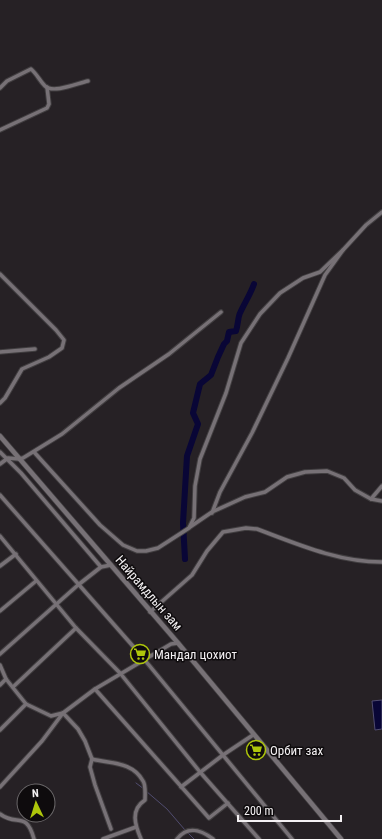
<svg xmlns="http://www.w3.org/2000/svg" width="382" height="839" font-family="'Roboto Condensed',sans-serif">
<rect width="100%" height="100%" fill="#262125"/>
<path fill="#090636" stroke="#504c6f" d="M382 700V729L375 730 372 701Z"/>
<g fill="none" stroke-linecap="round" stroke-linejoin="round">
<g stroke="#504c6f" stroke-width="1">
<path d="M136 783 144 789"/>
<path d="M146 791 167 809 185 830"/>
<path d="M187 832 194 839"/>
</g>
<path stroke="#090636" stroke-width="6" d="M185 559 183 523 187 456 198 424 193 413 200 384 211 375 218 357 224 344 227 341 229 332 236 331C238 325 238 317 240 313 245 302 250 295 254 284"/>
<g stroke="#413e40" stroke-width="5.5">
<g id="street">
<path d="M0 88 7 81 31 69C37 74 39 80 45 86 53 94 78 83 88 81"/>
<path d="M0 130 47 108 49 104 47 87"/>
<path d="M0 274 56 330 64 340 62 348 49 357 22 369 5 398 0 403"/>
<path d="M0 352 35 349"/>
<path d="M0 452 21 473 101 567"/>
<path d="M34 452 100 525 123 545 137 551H146L158 548 189 528 194 518 195 486 200 459 226 393 241 343 260 314 280 293 303 278 320 272 343 250"/>
<path d="M0 464 8 458 19 459 23 458 62 434 119 388 169 354 221 312"/>
<path d="M0 495 139 653 292 839"/>
<path d="M371 499 382 486"/>
<path d="M212 513 220 492 252 433 288 358 325 275 343 250 366 225 382 212"/>
<path d="M190 527 212 512 245 497 265 492 287 477 305 472 327 471 344 478 355 490 371 499 382 501"/>
<path d="M0 536 76 628 120 673 200 772 259 839"/>
<path d="M0 566 16 554"/>
<path d="M0 611 36 581"/>
<path d="M150 612 192 575 207 551 223 532 246 528 257 529C297 544 338 562 382 562"/>
<path d="M0 654 78 585 101 567 111 565"/>
<path d="M0 665 6 679 26 704 51 716 63 713"/>
<path d="M0 685 6 679"/>
<path d="M13 687 76 628"/>
<path d="M95 689 209 818 228 803"/>
<path d="M63 713 78 729 85 741 92 759 90 767 95 785 111 829"/>
<path d="M0 730 26 704"/>
<path d="M92 759C110 764 132 761 143 781 146 785 145 795 145 800 130 810 135 825 141 839"/>
<path d="M0 787 42 741 63 713 95 689 171 644 178 643"/>
<path d="M181 787 223 755 253 735"/>
<path d="M0 814C17 827 26 810 34 839"/>
<path d="M103 839 136 827"/>
<path d="M177 839C188 825 201 830 213 839"/>
</g>
</g>
<g stroke="#413e40" stroke-width="6">
<path id="secondary" d="M0 436 178 643 341 839"/>
</g>
<use href="#street" stroke="#777176" stroke-width="3.5"/>
<use href="#secondary" stroke="#777176" stroke-width="4.5"/>
</g>
<defs>
<g id="supermarket-ring" transform="scale(1)"><circle r="9.5" fill="#0e0b0d" stroke="#aec60b" stroke-width="1.5"/><path d="M-6-5.5h2.5l.6 2H6L4.5 2H-2.5L-4.4-4H-6ZM-1.5 3.2a1.3 1.3 0 1 0 .1 0ZM3 3.2a1.3 1.3 0 1 0 .1 0Z" fill="#aec60b"/></g>
</defs>
<g fill-rule="evenodd">
<use href="#supermarket-ring" x="140" y="654"/>
<use href="#supermarket-ring" x="256" y="750"/>
</g>
<g text-anchor="middle" dominant-baseline="central" stroke-width="3" stroke-linejoin="round" paint-order="stroke">
<g font-size="13" fill="#f4f1f3" stroke="#0e0b0d">
<text transform="translate(149 593) rotate(49)">Найрамдлын зам</text>
</g>
<g font-size="13" fill="#f4f1f3" stroke="#0e0b0d" text-anchor="start">
<text x="154" y="654">Мандал цохиот</text>
<text x="270" y="750">Орбит зах</text>
</g>
</g>
<g transform="translate(36 803) rotate(356)"><circle r="19" fill="#0e0b0d" stroke="#6a6769"/>
<path d="M0-3L7 15L0 10L-7 15Z" fill="#aec60b"/>
<text y="-6" font-size="11" font-weight="bold" text-anchor="middle" fill="#f4f1f3">N</text>
</g>
<path d="M238 815v6h103v-6" fill="none" stroke="#f4f1f3" stroke-width="2"/>
<text x="244" y="815" font-size="12" fill="#f4f1f3" stroke="#0e0b0d" stroke-width="3" paint-order="stroke">200 m</text>
</svg>
